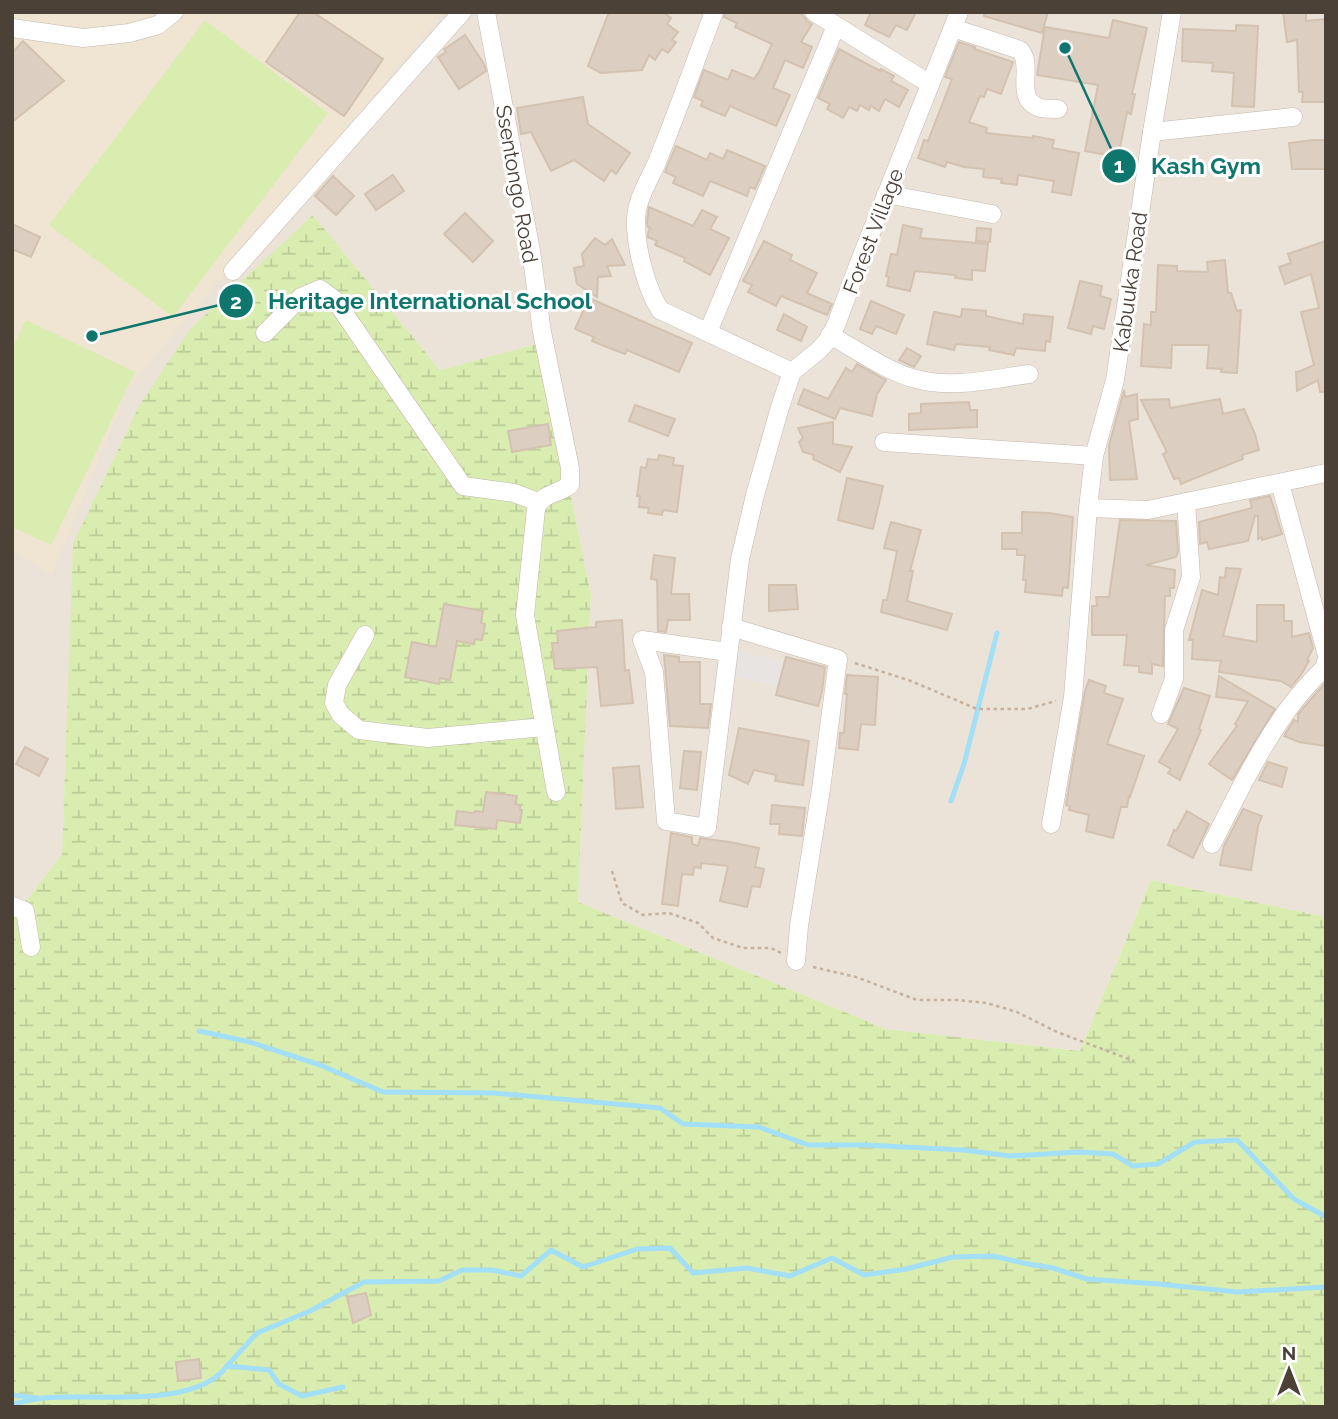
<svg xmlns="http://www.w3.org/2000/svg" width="1338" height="1419" font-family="Raleway,sans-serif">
<defs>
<pattern id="wetland-marsh" width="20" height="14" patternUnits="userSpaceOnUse" patternTransform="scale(1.75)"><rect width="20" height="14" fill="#d9edb0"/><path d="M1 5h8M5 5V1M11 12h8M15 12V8" fill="none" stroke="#bccc98"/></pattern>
</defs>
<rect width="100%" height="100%" fill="#f6f1ea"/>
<path fill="#ebe2d8" d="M12 12H1326V917L1151 880 1080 1051 886 1029 578 902 591 595 540 343 440 370 313 215 74 544 62 854 12 919Z"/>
<path fill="#f0e4d3" d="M12 12H444L127 390 52 575 12 551Z"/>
<g fill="#d9edb0">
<path d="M205 20 328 113 173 317 49 225Z"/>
<path d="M26 320 135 372 51 545 12 527V349Z"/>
</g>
<path fill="url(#wetland-marsh)" d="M313 215 440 370 540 343 591 595 578 902 886 1029 1080 1051 1151 880 1326 917V1407H12V919L62 854 73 544 139 406 190 329Z"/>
<path fill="#e8e4e2" d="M736 651 783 661 778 686 730 676Z"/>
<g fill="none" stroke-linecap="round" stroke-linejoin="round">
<g stroke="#a3dff7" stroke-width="5">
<path d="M951 801 964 764 997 633"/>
<path d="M199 1031 250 1042 320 1065 383 1092 493 1093 660 1108 683 1124 759 1127 808 1145H865L963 1150 1010 1156 1079 1152 1113 1154 1133 1166 1158 1164 1195 1142 1237 1140 1294 1199 1326 1217"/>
<path d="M227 1366 257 1333 310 1311 364 1282 439 1281 462 1270H492L521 1276 551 1250 583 1267 637 1249 670 1248 693 1273 747 1268 790 1276 832 1258 864 1275 906 1269 953 1257 993 1256 1028 1264 1053 1268 1087 1279 1158 1284 1237 1292 1326 1287"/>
<path d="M12 1395 37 1398"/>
<path d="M12 1404C23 1402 34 1399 44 1398 93 1393 195 1410 227 1366L269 1370 279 1384 302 1396 343 1387"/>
</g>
</g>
<g fill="#dccec1" stroke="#d4c2b1" stroke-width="2">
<path d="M300 12H313L383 59 344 116 266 62Z"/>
<path d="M609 12H663L671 18 667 24 678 32 672 40 676 42 668 53 662 49 655 60 649 55 642 70 601 73 588 66Z"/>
<path d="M725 12H800L807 21 812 24 801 42 812 47 803 68 785 60 773 88 790 95 776 126 730 106 725 116 701 106 703 101 694 97 704 70 728 80 732 70 754 79 757 74H758L772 44 735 27 737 23 724 17Z"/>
<path d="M871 12H916L907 30 896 25 889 37 865 25Z"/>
<path d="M984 12H1048L1042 33 984 16Z"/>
<path d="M1283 12H1306V21L1324 19 1326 29V102H1302L1303 92H1299L1297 40 1287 42Z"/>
<path d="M1113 20 1147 28 1132 94H1135L1131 114 1127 112 1118 157 1085 151 1098 85 1037 75 1045 27 1109 38Z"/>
<path d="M1236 25 1258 26 1254 107 1232 106 1234 73 1212 71 1213 63 1182 61 1183 29 1236 31Z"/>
<path d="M465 35 484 64 486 71 459 89 438 57 446 52 444 49 446 48Z"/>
<path d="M23 41 64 81 12 122V53Z"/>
<path d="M959 42 975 47 974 49 1013 62 1001 94 987 89 984 97 980 96 969 122 987 128 986 133 1033 138V136L1054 140 1052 148 1079 153 1071 195 1052 192 1054 181 1018 175 1017 185 1001 183 1002 179 983 177 984 169 964 167 947 162 945 167 918 158 924 140 928 141 952 79 945 77Z"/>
<path d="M839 49 880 71 881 69 894 76 891 81 908 90 899 107 885 99 879 111 871 106 869 110 860 105 857 111 849 107 843 118 827 109 830 104 818 98Z"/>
<path d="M583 97 588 124 630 153 616 174 611 170 604 181 574 160 551 171 531 132 521 134 517 108Z"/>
<path d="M1314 140H1326V169H1292L1289 143Z"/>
<path d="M676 146 707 160 710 153 723 159 727 150 765 166 755 189 750 187 747 196 710 181 703 196 673 183 676 177 665 172Z"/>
<path d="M393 175 404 191 376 210 365 194Z"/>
<path d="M333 176 354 196 336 215 315 196Z"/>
<path d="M649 207 693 226 702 210 717 217 710 229 729 238 710 275 684 261 685 258 655 245 657 241 648 237V233L650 228 648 227 647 223Z"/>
<path d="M465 213 493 241 473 262 444 234Z"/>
<path d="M12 224 40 237 31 257 12 249Z"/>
<path d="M903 225 922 229 920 238 988 244 985 271 972 270V280L955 278 956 275 915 271 910 291 887 286 889 277 886 276 891 254 897 255Z"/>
<path d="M977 228 991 229 990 242 976 241Z"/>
<path d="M595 238 605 245 612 239 625 265 607 266 611 276 598 277 597 297 577 284 574 268 584 266 582 254Z"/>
<path d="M764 241 792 255 790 260 817 273 807 293 832 304 827 315 781 296 776 306 748 292 752 285 743 281Z"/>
<path d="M1326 241V392H1320L1318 380 1297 391 1296 372 1301 371 1314 365 1301 312 1319 308 1311 274 1285 284 1279 267 1291 263 1288 254Z"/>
<path d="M1225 260 1228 293H1231L1237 311 1241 310 1237 373 1221 372 1222 369 1207 368 1209 345H1172L1171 368 1141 366 1144 324 1151 325V312H1156L1158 265 1177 266V271L1208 272 1207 262Z"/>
<path d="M1080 281 1102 286 1100 296 1111 299 1104 329 1093 326 1091 334 1068 328Z"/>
<path d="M589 298 692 343 679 372 627 350 625 354 607 347 592 341 594 337 575 329Z"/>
<path d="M871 301 904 315 896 334 876 326 872 334 860 329Z"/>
<path d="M962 309 986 311V316L1023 324 1024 314 1053 317 1050 342 1046 341 1045 351 1016 348 1014 355 989 350 990 347 956 344 954 350 927 344 934 312 961 317Z"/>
<path d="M784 314 807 327 801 341 777 330Z"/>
<path d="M907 348 921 356 914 367 899 360Z"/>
<path d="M857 364 886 380 877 394 872 416 840 408 835 419 798 404 804 389 828 399 846 368 852 372Z"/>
<path d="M1124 390 1125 397 1137 394 1138 419 1129 421 1137 479 1110 480 1109 446Z"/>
<path d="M1169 399 1170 408 1220 399 1223 414 1244 409 1255 434 1259 450 1242 455 1243 459 1181 484 1179 478 1174 479 1163 454 1167 452 1141 400Z"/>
<path d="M969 402 970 410H977V427L909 430V414L921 413V404Z"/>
<path d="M635 405 675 419 668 436 629 421Z"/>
<path d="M833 422V444L852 447 840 472 813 459 814 455 803 452 799 442 803 438 798 428Z"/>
<path d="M548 424 551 445 512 452 508 431Z"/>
<path d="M659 455 674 458 673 465 683 466 677 512 663 510 662 515 648 513 649 508 639 507 640 496H637L641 467 646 468 648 459 658 460Z"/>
<path d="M847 478 883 486 873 529 838 520Z"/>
<path d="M1270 496 1282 534 1262 540V537L1258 539V516H1255L1248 541 1209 549 1207 542 1200 544 1199 522 1252 508 1250 500Z"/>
<path d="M1022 512 1049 513 1073 517 1068 588 1063 587 1062 596 1025 592 1026 580H1023L1025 555H1017V549H1002V533H1022Z"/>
<path d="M1120 520 1176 521 1178 551 1176 557 1146 565 1175 570 1174 588H1170V596H1165L1163 666 1152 664V674L1139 672V666L1124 665 1127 635H1092V606H1097L1096 597H1109Z"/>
<path d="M891 522 921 530 910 571H913L907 601 952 614 947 630 881 612 883 600H887L897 551 884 548Z"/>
<path d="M654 555 675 558 671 594H689L690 620H668L666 632 658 631 657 580 651 579Z"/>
<path d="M1226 568 1241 569 1223 636 1257 642V605H1284V621H1292V637L1309 633 1313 648 1307 660 1309 661 1301 675 1291 687 1281 681 1219 672 1221 661 1192 659 1193 640H1189L1202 590 1218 595 1220 577 1225 578Z"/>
<path d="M769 585H796L798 609 769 611Z"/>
<path d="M444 604 483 611 481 623 485 624 482 640 475 639 474 644 457 641 450 680 440 678 439 684 405 677 412 642 436 647Z"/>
<path d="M622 620 625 671 629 670 633 703 601 706 597 667 555 669 552 643H558L557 631 596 627V622Z"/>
<path d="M664 655 679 657V662H700V704H711L708 728 670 726Z"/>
<path d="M786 657 825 667 822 692 818 706 776 695Z"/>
<path d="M847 675 878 677 875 725 861 724 858 750 839 748 840 733H844L847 694H845Z"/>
<path d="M1219 676 1275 709 1232 780 1209 764 1237 726 1235 724 1248 701 1216 697Z"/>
<path d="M1089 680 1106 686 1104 693 1123 699 1107 744 1144 756 1130 797 1129 796 1127 807H1121L1113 838 1086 831 1089 815 1069 810 1070 806 1066 805 1085 691Z"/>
<path d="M1326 682V746L1299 742 1284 736 1294 720 1298 722V714Z"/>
<path d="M1184 688 1210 696 1199 729 1201 730 1180 780 1168 773 1171 769 1159 762 1178 729 1168 724Z"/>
<path d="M739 728 809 741 803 785 775 781 776 775 754 770 748 784 729 775Z"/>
<path d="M25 747 48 759 39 776 16 764Z"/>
<path d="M684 751 701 752 697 790 680 788Z"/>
<path d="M1268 762 1287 768 1282 787 1259 780Z"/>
<path d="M639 766 643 807 616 809 613 768Z"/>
<path d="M486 792 517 796 515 804 520 805V810H522L520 823 497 820 496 829 455 825 457 811 474 813 475 811 483 812Z"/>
<path d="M772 805 805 808 802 836 779 834 780 824H770Z"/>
<path d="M1243 809 1262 816 1258 826 1251 870 1220 865 1224 846Z"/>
<path d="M1187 811 1209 824 1193 858 1168 845 1174 830 1176 831Z"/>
<path d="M671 833 692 837V844L698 846 700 838 730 842 759 848 755 867 764 869 760 887 752 886 747 907 720 901 728 866 701 863V868L694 867 693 875 682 874 678 906 662 904Z"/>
<path d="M366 1293 371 1315 353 1323 347 1297Z"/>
<path d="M199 1359 201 1378 178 1381 176 1362Z"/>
</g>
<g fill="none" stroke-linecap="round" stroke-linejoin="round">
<g stroke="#c3b8ac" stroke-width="19">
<g id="minor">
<path d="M486 12 531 251 542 332 570 468V485C558 494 540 494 536 509L525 615 556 792"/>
<path d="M714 12C695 62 677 113 657 162 649 181 635 201 636 223 636 248 646 288 660 310L792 372"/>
<path d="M814 12 930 84"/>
<path d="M12 28 83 38 111 35 129 33 158 25 174 12"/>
<path d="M953 28 1020 50C1035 65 1012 100 1041 108 1046 109 1052 109 1058 109"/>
<path d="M1152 132 1293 117"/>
<path d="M886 194 992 214"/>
<path d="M233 271 462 12"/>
<path d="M708 332 836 26"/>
<path d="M265 333 301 297 320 289 335 300 463 486 514 493 538 502"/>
<path d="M830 335C855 349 890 373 916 379 953 389 992 379 1029 374"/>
<path d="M884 442 1094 456"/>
<path d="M1280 483 1326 652"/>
<path d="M1088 508 1148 510 1326 473"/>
<path d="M731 627 838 659 821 789 799 926 796 961"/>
<path d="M365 635 337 685 334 703 341 715 359 730 428 738 544 727"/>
<path d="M728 652 642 640 654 672 666 821 707 828 740 559 755 495 780 407 792 372 819 350 828 340 836 325 859 263 959 12"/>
<path d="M1161 714 1174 679V630L1191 577 1186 502"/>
<path d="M1051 824 1073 697 1088 508 1094 456 1115 380 1152 132 1172 12"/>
<path d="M1212 844C1235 799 1257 753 1286 712 1297 696 1311 681 1325 667L1326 661"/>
<path d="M12 906 25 911 31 947"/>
</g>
</g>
<g stroke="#c6b19c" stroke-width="2.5" stroke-dasharray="3.5 3.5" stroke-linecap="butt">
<path d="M855 663 911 681 977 709H1027L1056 701"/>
<path d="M612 871 622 903 643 915 669 913 698 923 713 938 743 948H771L781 953"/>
<path d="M813 967 856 977 917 1000H957L987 1003 1017 1012 1057 1032 1134 1061"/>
</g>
<use href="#minor" stroke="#fff" stroke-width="18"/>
</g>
<g text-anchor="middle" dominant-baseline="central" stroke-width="6" stroke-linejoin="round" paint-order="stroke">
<g font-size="21" fill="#4b4137" stroke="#fff">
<text transform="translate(517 184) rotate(80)">Ssentongo Road</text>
<text transform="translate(873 231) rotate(-69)">Forest Village</text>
<text transform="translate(1130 282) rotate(-82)">Kabuuka Road</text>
</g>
</g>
<path fill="none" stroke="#0f766e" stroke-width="2.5" d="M1065 48L1119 166M92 336L236 301"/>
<g fill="#0f766e" stroke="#fff" stroke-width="2.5">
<circle cx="1065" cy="48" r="7"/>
<circle cx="92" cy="336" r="7"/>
<circle cx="1119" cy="166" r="18"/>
<circle cx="236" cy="301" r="18"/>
</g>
<g font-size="21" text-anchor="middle" font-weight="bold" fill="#fff">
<text x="1119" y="173">1</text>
<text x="236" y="309">2</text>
</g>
<g font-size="23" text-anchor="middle" font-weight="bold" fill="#0f766e" stroke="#fff" stroke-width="6" stroke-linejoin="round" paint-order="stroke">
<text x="1206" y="174">Kash Gym</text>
<text x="430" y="309">Heritage International School</text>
</g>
<rect width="1338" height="1419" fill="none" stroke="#4b4137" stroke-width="28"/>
<g transform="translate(1289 1370)" stroke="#ffffff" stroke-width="5" paint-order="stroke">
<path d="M0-5L12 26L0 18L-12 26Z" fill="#4b4137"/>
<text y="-10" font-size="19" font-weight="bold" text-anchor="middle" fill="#4b4137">N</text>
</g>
</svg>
